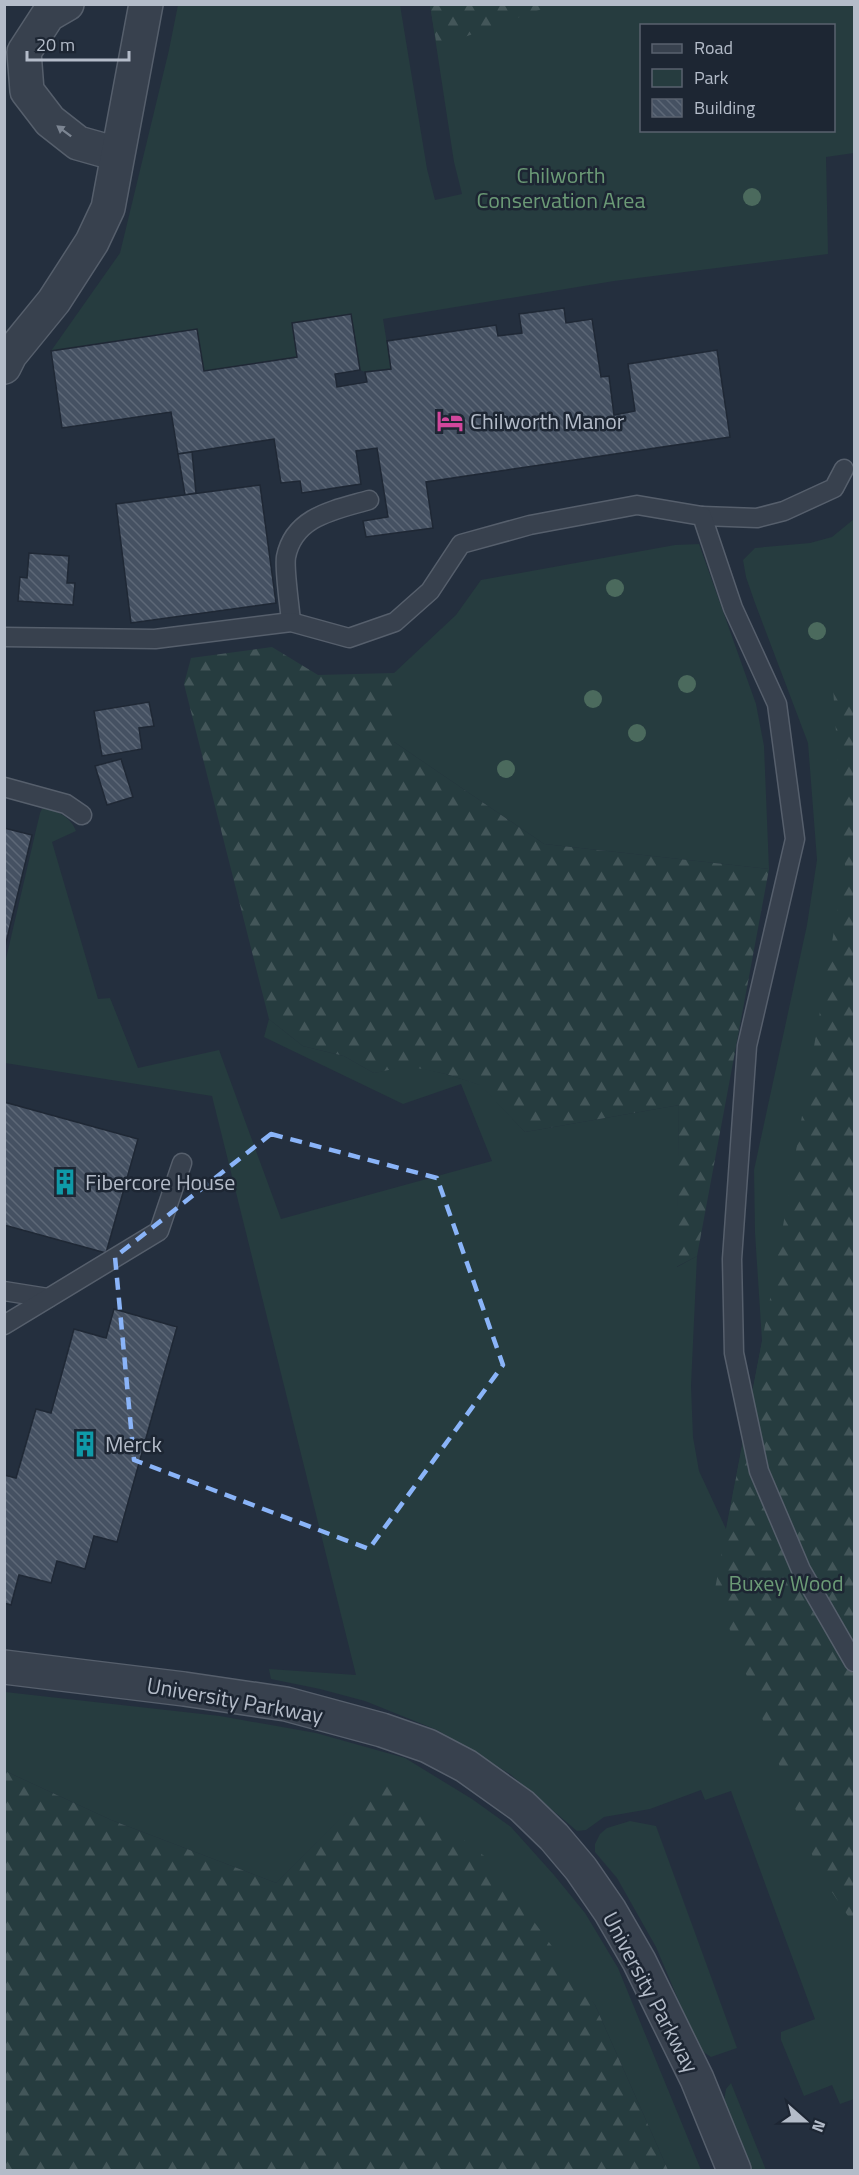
<svg xmlns="http://www.w3.org/2000/svg" width="859" height="2175" font-family="'Titillium Web',sans-serif">
<defs>
<pattern id="forest-firs" width="22" height="20" patternUnits="userSpaceOnUse" patternTransform="scale(1.5)"><rect width="22" height="20" fill="#263c3f"/><path d="M5 1l3.5 6h-7zM16 11l3.5 6h-7z" fill="#435659"/></pattern>
<pattern id="building-back-hatch" width="6" height="6" patternUnits="userSpaceOnUse" patternTransform="scale(1.5)"><rect width="6" height="6" fill="#455162"/><path d="M-1 5l2 2M0 0l6 6M5-1l2 2" fill="none" stroke="#5d6877"/></pattern>
</defs>
<rect width="100%" height="100%" fill="#242f3e"/>
<g fill="#263c3f" fill-rule="evenodd">
<path d="M178 5H400L427 169 435 200 462 194 454 162 430 5H854V153L826 157 828 254 614 281 383 319 391 369 365 372 360 370 351 314 293 323 297 357 204 371 197 329 51 351 120 253 169 50ZM642 26H834V130H642Z"/>
<path d="M854 519V2099L840 2104 832 2085 804 2096 781 2040V2032L815 2019 731 1791 705 1800 701 1790 650 1809 604 1817 586 1830 577 1831 510 1774 437 1730 365 1701 320 1689 271 1679 269 1669 356 1675 212 1096 5 1063V963L40 813 42 809C56 809 71 817 76 831L52 842 98 999 110 998 138 1068 219 1050 281 1219 492 1161 461 1084 403 1104 264 1037 269 1019 303 1046 344 1056 374 1073 408 1065 446 1074 481 1085 525 1132 679 1105 677 1267 697 1256 691 1386 693 1437 699 1471 726 1529 762 1341 755 1233 754 1170 807 925 817 860 808 743 755 603 746 577 743 560 755 548 810 543 832 537Z"/>
<path d="M699 544 756 704 764 746 769 869 544 844 394 742V673L456 615 481 580 675 545Z"/>
<path d="M5 1692 220 1716 316 1733 405 1758 472 1799 511 1827 554 1875 585 1913 618 1968 701 2170H668L595 2005 383 1777 276 1883 111 1820 5 1771Z"/>
<path d="M630 1821 656 1826 737 2048 711 2057 699 2049 656 1947 617 1878 595 1852V1844L600 1834 607 1828Z"/>
<path d="M731 2083 766 2170H746L724 2101 726 2089Z"/>
</g>
<g fill="url(#forest-firs)">
<path d="M430 5V4L553 5 437 47Z"/>
<path d="M272 647 318 675 394 673V742L544 844 769 869 697 1256 676 1267 679 1105 525 1132 480 1085 446 1074 408 1066 374 1073 344 1056 303 1046 269 1019 184 684 191 658Z"/>
<path d="M833 687 854 688V1925L818 1871 715 1589 774 1278 845 867Z"/>
<path d="M5 1771 111 1820 276 1883 383 1776 488 1859 595 2005 668 2170H5Z"/>
</g>
<g fill="url(#building-back-hatch)" stroke="#1f2835" stroke-width="1.5">
<path d="M564 308 566 323 592 319 601 377 609 376 614 415 635 411 628 364 717 350 730 437 426 482 433 528 366 537 363 521 388 517 377 448 356 451 361 484 302 493 300 481 281 483 274 439 178 454 171 412 62 428 51 351 197 329 204 371 297 357 292 323 351 314 360 370 335 374 337 387 367 382 365 372 391 369 387 341 496 325 498 336 522 333 519 314Z"/>
<path d="M192 452 196 493 185 495 178 454Z"/>
<path d="M260 485 276 603 131 623 116 504Z"/>
<path d="M29 553 69 556 67 583H75L73 605 18 601 20 577 27 578Z"/>
<path d="M149 702 154 726 139 728 142 749 102 756 94 711Z"/>
<path d="M121 759 133 797 107 805 95 766Z"/>
<path d="M4 828 32 835 4 951Z"/>
<path d="M4 1102 138 1139 106 1253 4 1225Z"/>
<path d="M114 1309 177 1327 117 1542 94 1536 85 1569 57 1561 51 1583 19 1575 11 1605 4 1603V1475L16 1478 36 1409 51 1413 74 1329 106 1338Z"/>
</g>
<g fill="none" stroke-linecap="round" stroke-linejoin="round">
<g stroke="#565f6c" stroke-width="21">
<g id="service">
<path d="M702 516 757 518 784 511 834 488 844 469"/>
<path d="M291 622C290 608 284 569 286 557 294 516 335 510 369 500"/>
<path d="M4 637 155 639 291 622 349 638 395 622 430 591 461 544 530 525 637 505 702 516 733 608 777 704 795 839 747 1046 732 1259 734 1353 759 1471 801 1570 854 1662"/>
<path d="M4 787 66 804 82 815"/>
<path d="M4 1291 48 1298"/>
<path d="M4 1325 159 1231 182 1163"/>
</g>
</g>
<g stroke="#565f6c" stroke-width="36">
<g id="minor">
<path d="M67 4 48 15 24 52 27 91 50 121 78 143 117 154"/>
<path d="M4 367 10 355 54 301 92 242 108 208 146 4"/>
<path d="M4 1667 184 1689 286 1704 382 1730 428 1746 466 1766 522 1806 554 1837 581 1869 610 1911 639 1961 697 2079 734 2170"/>
</g>
</g>
<use href="#service" stroke="#38414e" stroke-width="18"/>
<use href="#minor" stroke="#38414e" stroke-width="33"/>
</g>
<g fill="#4b6a5d">
<circle cx="752" cy="197" r="9"/>
<circle cx="615" cy="588" r="9"/>
<circle cx="817" cy="631" r="9"/>
<circle cx="687" cy="684" r="9"/>
<circle cx="593" cy="699" r="9"/>
<circle cx="637" cy="733" r="9"/>
<circle cx="506" cy="769" r="9"/>
</g>
<defs><path id="oneway-solid" d="M-6-.8H1V-3.2L6.5 0L1 3.2V.8H-6Z" transform="scale(1.5)"/></defs>
<use fill="#7c8592" href="#oneway-solid" transform="translate(64 131) rotate(-143)"/>
<path fill="none" stroke="#8ab4f8" stroke-width="4.5" stroke-dasharray="12 8" stroke-linejoin="round" d="M271 1134 437 1178 503 1365 369 1549 134 1460 115 1257Z"/>
<defs>
<g id="hotel-bare" transform="scale(2.07)"><path d="M-6-4.5h1.5V1H6V5H4.5V3h-9V5H-6ZM-4 0a1.8 1.8 0 1 1 3.6 0ZM.5 0V-2.5h3Q6-2.5 6 0Z" fill="#d1479c" stroke="#1d2633" stroke-width="2.5" paint-order="stroke"/></g>
<g id="building-bare" transform="scale(2.07)"><path d="M-4-6H4V6H1V3H-1V6H-4ZM-2.5-4.3h1.7v1.8h-1.7ZM.8-4.3h1.7v1.8H.8ZM-2.5-1h1.7V.8h-1.7ZM.8-1h1.7V.8H.8Z" fill="#0f9aa8" stroke="#1d2633" stroke-width="2.5" paint-order="stroke"/></g>
</defs>
<g fill-rule="evenodd">
<use href="#hotel-bare" x="450" y="421"/>
<use href="#building-bare" x="65" y="1182"/>
<use href="#building-bare" x="85" y="1444"/>
</g>
<g text-anchor="middle" dominant-baseline="central" stroke-width="5" stroke-linejoin="round" paint-order="stroke">
<g font-size="22" fill="#6b9a76" stroke="#1d2633">
<text x="561" y="175">Chilworth<tspan x="561" dy="25">Conservation Area</tspan></text>
<text x="786" y="1583">Buxey Wood</text>
</g>
<g font-size="22" fill="#b4bcc9" stroke="#1d2633" text-anchor="start">
<text x="470" y="421">Chilworth Manor</text>
<text x="85" y="1182">Fibercore House</text>
<text x="105" y="1444">Merck</text>
</g>
<g font-size="22" fill="#b4bcc9" stroke="#1d2633">
<text transform="translate(235 1700) rotate(10)">University Parkway</text>
<text transform="translate(651 1992) rotate(62)">University Parkway</text>
</g>
</g>
<rect width="859" height="2175" fill="none" stroke="#b4bcc9" stroke-width="12"/>
<rect x="640" y="24" width="195" height="108" fill="#1d2633" stroke="#59626f" stroke-width="1.5"/>
<rect x="652" y="44" width="30" height="9" fill="#38414e" stroke="#59626f" stroke-width="1.5"/>
<text x="694" y="54" font-size="18" fill="#b4bcc9">Road</text>
<rect x="652" y="69" width="30" height="18" fill="#263c3f" stroke="#59626f" stroke-width="1.5"/>
<text x="694" y="84" font-size="18" fill="#b4bcc9">Park</text>
<rect x="652" y="99" width="30" height="18" fill="url(#building-back-hatch)" stroke="#59626f" stroke-width="1.5"/>
<text x="694" y="114" font-size="18" fill="#b4bcc9">Building</text>
<g transform="translate(805 2121) rotate(111)" stroke="#1d2633" stroke-width="4.5" paint-order="stroke">
<path d="M0-4.5L10 22L0 15L-10 22Z" fill="#b4bcc9"/>
<text y="-9" font-size="16" font-weight="bold" text-anchor="middle" fill="#b4bcc9">N</text>
</g>
<path d="M27 51v9h102v-9" fill="none" stroke="#b4bcc9" stroke-width="3"/>
<text x="36" y="51" font-size="18" fill="#b4bcc9" stroke="#1d2633" stroke-width="4.5" paint-order="stroke">20 m</text>
</svg>
